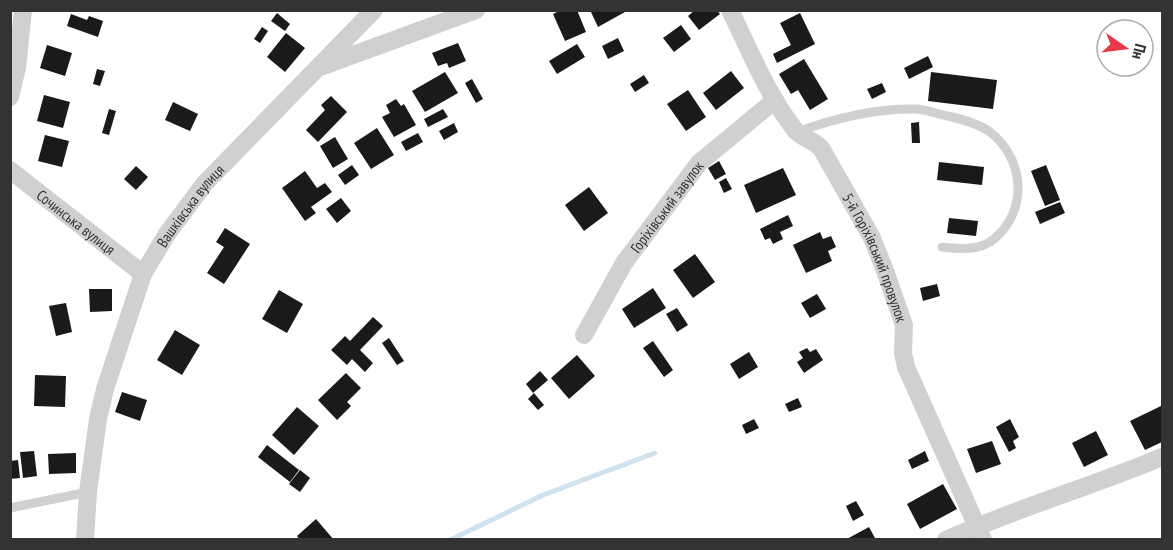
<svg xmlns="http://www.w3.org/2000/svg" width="1173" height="550" font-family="'PT Sans Narrow',sans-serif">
<rect width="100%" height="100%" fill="#fff"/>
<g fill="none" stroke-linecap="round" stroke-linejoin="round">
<path stroke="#cfe2ee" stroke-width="5" d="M450 540 543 495 655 453"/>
</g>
<g fill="#1a1a1a">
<path d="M561 10H577L586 32 565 41 553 14Z"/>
<path d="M590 10H624L625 12 598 27Z"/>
<path d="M695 10H717L720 14 699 30 688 16Z"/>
<path d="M277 13 290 24 285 31 271 21Z"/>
<path d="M800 13 815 44 777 63 773 54 791 45 780 23Z"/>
<path d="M71 14 87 20 89 16 103 21 98 37 67 26Z"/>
<path d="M681 25 691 39 674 52 663 38Z"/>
<path d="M262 27 268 31 260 43 254 39Z"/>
<path d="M286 33 305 48 285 72 267 57Z"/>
<path d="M618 38 624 51 608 59 602 46Z"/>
<path d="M458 43 466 61 449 68 447 63 438 66 432 53Z"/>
<path d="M577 44 585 57 557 74 549 61Z"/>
<path d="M47 45 72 53 65 76 40 68Z"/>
<path d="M928 56 933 67 909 79 904 68Z"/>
<path d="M804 59 828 99 810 110 798 90 791 94 779 74Z"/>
<path d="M97 69 105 71 100 86 93 84Z"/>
<path d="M731 71 744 88 716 110 703 93Z"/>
<path d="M445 72 458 93 425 112 412 91Z"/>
<path d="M931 72 997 80 993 109 928 101Z"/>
<path d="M644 75 649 83 635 92 630 84Z"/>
<path d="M472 79 483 99 476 103 465 83Z"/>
<path d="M882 83 886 92 872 99 867 89Z"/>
<path d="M688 90 706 117 686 131 667 104Z"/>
<path d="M44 95 70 102 63 128 37 121Z"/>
<path d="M331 96 347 112 318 142 306 130 325 110 321 105Z"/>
<path d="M396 99 401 106 404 104 416 125 394 137 382 117 390 113 386 105Z"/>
<path d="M173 102 198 114 190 131 165 120Z"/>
<path d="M109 109 116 111 109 135 102 133Z"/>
<path d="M443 109 448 117 428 127 424 119Z"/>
<path d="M919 122 920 143H912L911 123Z"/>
<path d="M454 123 458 132 444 140 439 131Z"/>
<path d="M377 128 394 155 371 169 354 143Z"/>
<path d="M418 133 423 142 406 151 401 142Z"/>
<path d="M45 135 69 141 62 167 38 161Z"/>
<path d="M335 137 348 159 333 168 320 146Z"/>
<path d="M719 161 726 174 715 180 708 168Z"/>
<path d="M939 162 984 167 982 185 937 180Z"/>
<path d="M352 165 359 175 345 185 338 175Z"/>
<path d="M1046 165 1060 200 1045 206 1031 171Z"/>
<path d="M136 166 148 177 136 190 124 179Z"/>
<path d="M783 168 796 195 756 213 744 185Z"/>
<path d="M305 171 317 188 325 183 332 192 311 207 316 213 305 221 282 188Z"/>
<path d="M726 178 732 189 724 193 719 182Z"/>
<path d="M589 187 608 213 584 231 565 205Z"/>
<path d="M341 198 351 211 337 223 326 209Z"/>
<path d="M1060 202 1065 213 1040 224 1035 212Z"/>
<path d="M788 215 793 226 780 232 783 239 773 244 770 238 765 240 760 229Z"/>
<path d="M949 218 978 221 976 236 947 233Z"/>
<path d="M225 228 250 244 224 284 207 273 224 247 216 242Z"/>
<path d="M820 232 823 239 831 236 836 247 828 251 832 261 806 273 793 245Z"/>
<path d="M695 254 715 282 693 298 673 270Z"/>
<path d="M937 284 940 296 923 301 920 288Z"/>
<path d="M653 288 666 308 634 328 622 309Z"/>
<path d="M89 289H112V311L90 312Z"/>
<path d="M279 290 303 304 287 333 262 319Z"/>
<path d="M817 294 826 309 810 318 801 303Z"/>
<path d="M66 303 72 332 56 336 49 306Z"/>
<path d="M677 308 688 325 677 332 666 314Z"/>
<path d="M373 317 383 326 360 350 373 363 365 372 352 359 347 365 331 350 345 336 350 341Z"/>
<path d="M175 330 200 345 182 375 157 360Z"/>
<path d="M389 338 404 361 397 365 382 343Z"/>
<path d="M653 341 673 370 664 377 643 348Z"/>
<path d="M807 348 810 352 816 349 823 360 804 373 797 362 803 358 799 352Z"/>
<path d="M749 352 758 367 739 379 730 364Z"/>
<path d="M577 355 595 376 569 399 551 378Z"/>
<path d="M540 371 548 380 533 393 526 384Z"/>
<path d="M346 373 361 388 347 402 351 406 337 420 318 400Z"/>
<path d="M35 375 66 376 65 407 34 406Z"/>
<path d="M122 392 147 400 140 421 115 412Z"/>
<path d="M534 393 544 405 538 410 528 399Z"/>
<path d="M798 398 802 407 789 412 785 404Z"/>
<path d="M1161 406 1162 442 1145 450 1130 421Z"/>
<path d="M297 407 319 426 294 455 272 435Z"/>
<path d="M754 419 759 428 746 434 742 425Z"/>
<path d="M1010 419 1019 437 1013 441 1016 448 1009 452 996 427Z"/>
<path d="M1096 431 1108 455 1084 467 1072 443Z"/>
<path d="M992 441 1001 464 976 473 967 449Z"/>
<path d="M267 445 299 470 290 482 258 457Z"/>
<path d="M34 451 37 476 23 478 20 452Z"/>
<path d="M925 451 929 461 912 469 908 460Z"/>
<path d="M76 453V473L49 474 48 454Z"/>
<path d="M18 460 20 478 10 479V461Z"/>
<path d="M300 470 310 478 300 492 289 484Z"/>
<path d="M943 484 957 509 920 529 907 504Z"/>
<path d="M856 501 864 515 853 521 846 506Z"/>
<path d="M316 519 334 540H300L297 536Z"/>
<path d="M869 527 876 540H845Z"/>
</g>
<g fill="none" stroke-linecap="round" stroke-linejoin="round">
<g stroke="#d0d0d0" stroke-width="9">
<path d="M797 132C835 118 875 108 917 109 927 110 938 114 948 116 961 119 979 124 990 132 1024 158 1029 210 994 239 980 251 959 249 942 247"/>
<path d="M10 508 88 492"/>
</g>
<g stroke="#d0d0d0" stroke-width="18">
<path id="s1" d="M730 10C750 51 767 94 795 130 802 138 813 140 821 148L872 238 884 268 904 325 903 353 906 367 983 540"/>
<path d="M323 66 476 10"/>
<path d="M10 97 17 68 23 10"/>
<path id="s2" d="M10 170 143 274"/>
<path id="s3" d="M584 335 624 263 699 163 775 100"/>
<path id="s4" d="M85 540 88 492 98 419 105 389 143 274 167 234 205 183 374 10"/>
<path d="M946 540C1016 508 1091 487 1162 457"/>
</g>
</g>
<g text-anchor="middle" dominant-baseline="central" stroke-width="6" stroke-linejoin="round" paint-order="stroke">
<g font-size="15" fill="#333" stroke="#fff">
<text stroke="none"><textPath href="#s4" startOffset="357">Вашківська вулиця</textPath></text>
<text stroke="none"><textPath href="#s3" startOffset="153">Горіхівський завулок</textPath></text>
<text stroke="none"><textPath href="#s2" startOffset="84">Сочинська вулиця</textPath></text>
<text stroke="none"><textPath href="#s1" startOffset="291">5-й Горіхівський провулок</textPath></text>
</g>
</g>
<rect width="1173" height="550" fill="none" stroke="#333333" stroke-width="24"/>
<g transform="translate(1125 48) rotate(104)"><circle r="28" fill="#ffffff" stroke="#adadad" stroke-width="1.5"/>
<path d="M0-4.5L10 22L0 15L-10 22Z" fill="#e63946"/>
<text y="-9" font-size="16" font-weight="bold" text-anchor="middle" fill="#333333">Пн</text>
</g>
</svg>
